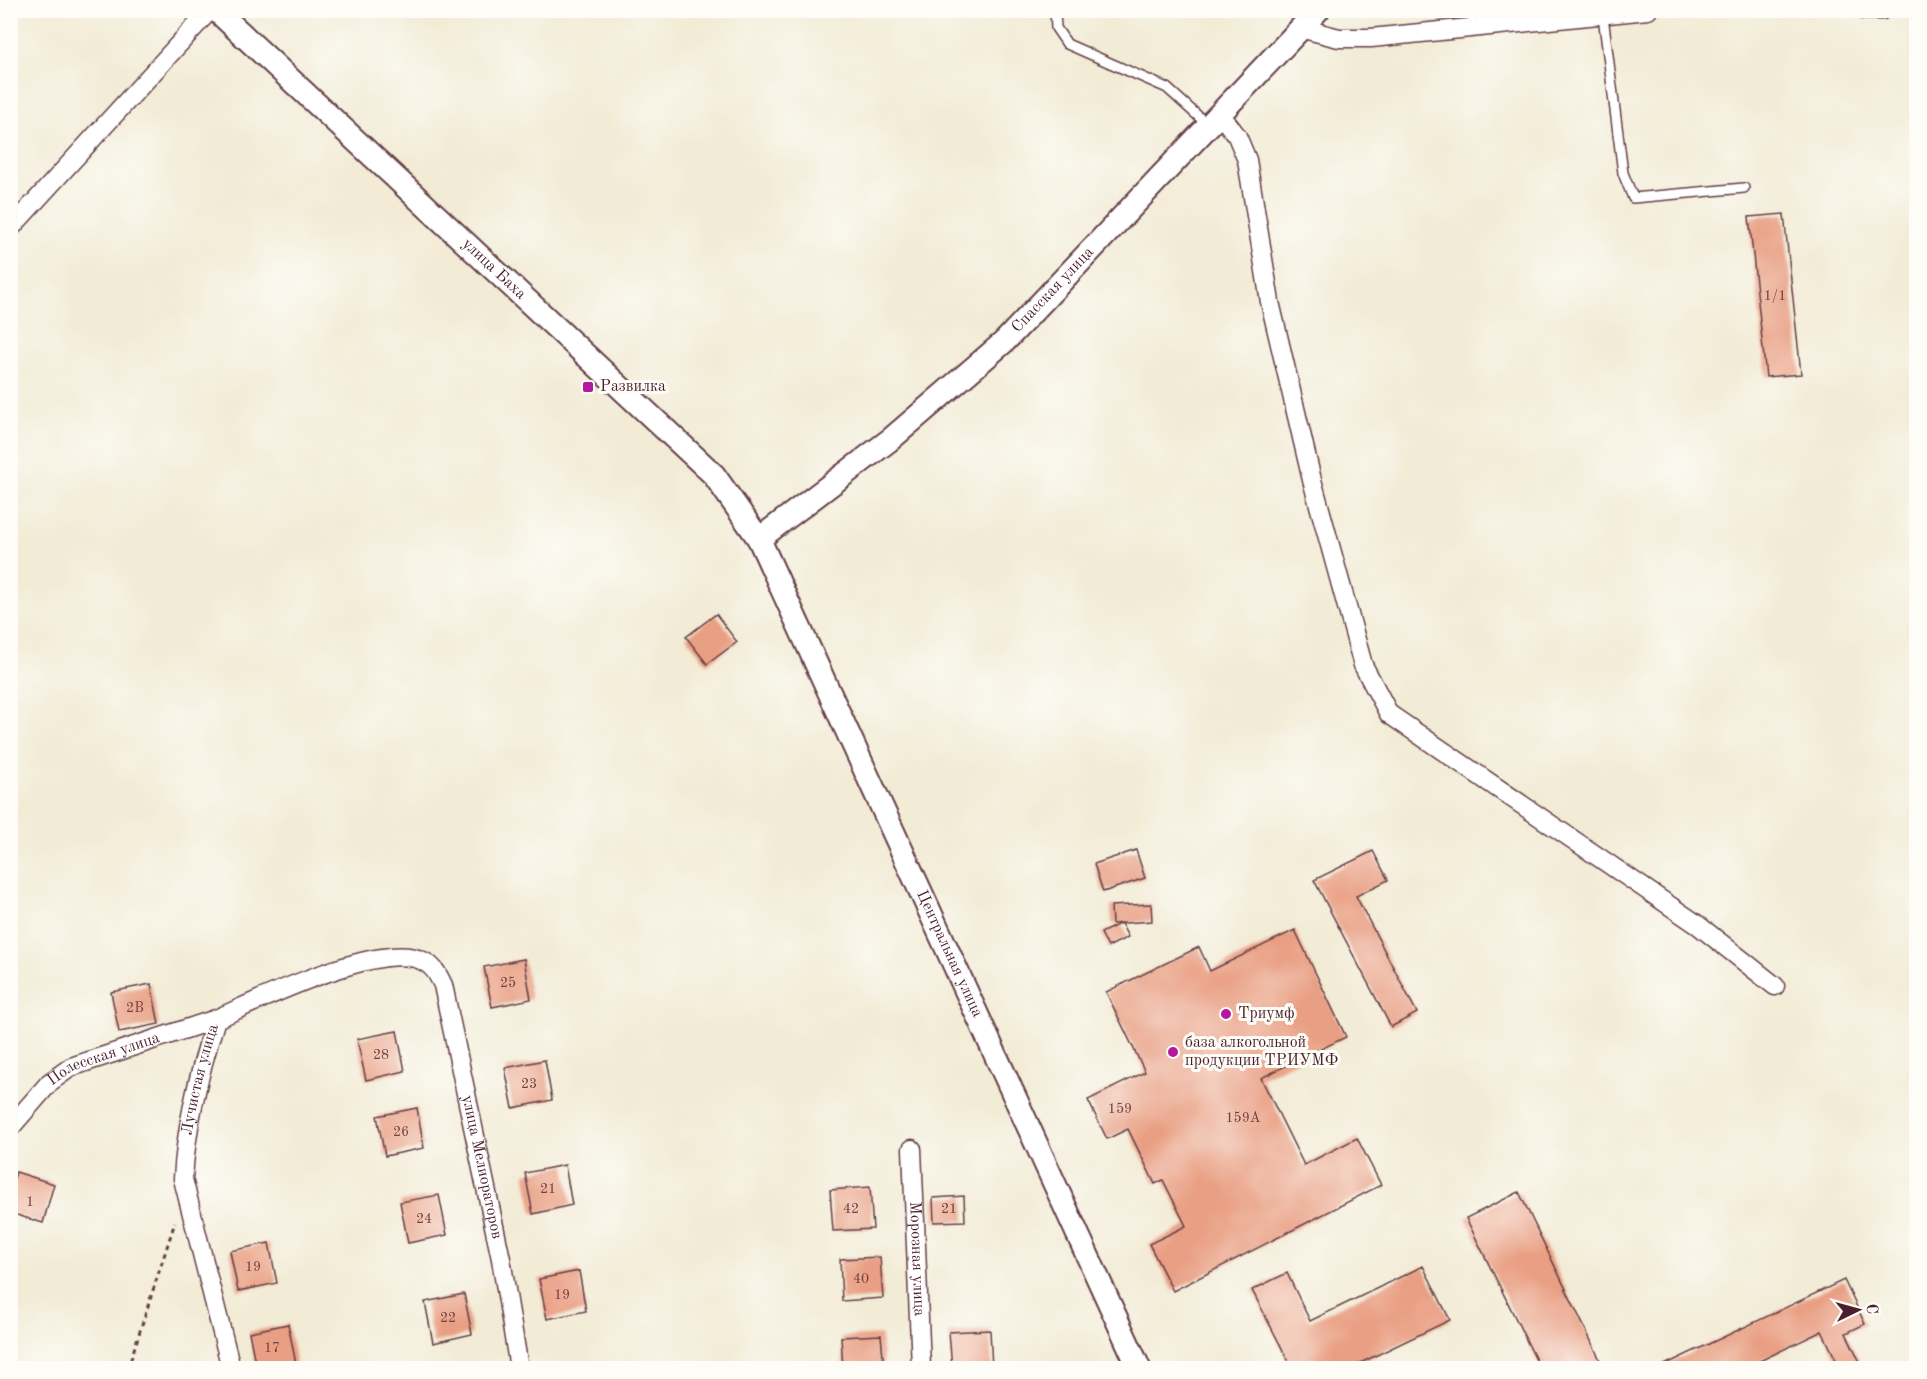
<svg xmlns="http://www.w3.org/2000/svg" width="1927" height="1379" font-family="'Old Standard TT',serif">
<rect width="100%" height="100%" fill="#fdfcf7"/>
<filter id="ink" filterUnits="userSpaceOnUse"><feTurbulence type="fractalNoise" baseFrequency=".0167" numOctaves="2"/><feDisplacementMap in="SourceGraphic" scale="12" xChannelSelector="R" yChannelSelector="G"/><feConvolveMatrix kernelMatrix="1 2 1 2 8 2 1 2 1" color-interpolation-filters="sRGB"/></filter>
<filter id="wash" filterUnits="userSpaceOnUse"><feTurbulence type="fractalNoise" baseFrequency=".008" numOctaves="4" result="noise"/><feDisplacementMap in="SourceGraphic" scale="24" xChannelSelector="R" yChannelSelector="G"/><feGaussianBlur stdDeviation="1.35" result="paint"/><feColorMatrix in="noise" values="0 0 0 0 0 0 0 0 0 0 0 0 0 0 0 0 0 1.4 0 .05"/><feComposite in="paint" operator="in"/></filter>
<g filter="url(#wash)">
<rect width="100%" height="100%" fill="#f2ebd5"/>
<g id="blocks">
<g fill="#e99f83">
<path d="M1784 214 1801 374 1766 377 1749 217Z"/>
<path d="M716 614 737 642 707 664 686 637Z"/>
<path d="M1136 850 1145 878 1103 892 1094 864Z"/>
<path d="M1373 851 1388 880 1356 896 1417 1013 1391 1027 1314 880Z"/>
<path d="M1151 904 1152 921 1112 924 1111 906Z"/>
<path d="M1121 923 1128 937 1108 947 1101 933Z"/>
<path d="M1295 930 1346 1037 1261 1078 1304 1165 1357 1138 1381 1185 1173 1291 1149 1244 1186 1226 1163 1180 1155 1184 1128 1129 1107 1139 1088 1100 1145 1072 1106 992 1199 947 1210 971Z"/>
<path d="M524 959 531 999 492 1007 484 967Z"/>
<path d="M151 984 159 1024 119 1032 111 992Z"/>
<path d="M397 1031 405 1071 366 1080 357 1039Z"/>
<path d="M545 1060 552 1100 513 1108 505 1068Z"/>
<path d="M417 1108 424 1148 385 1156 377 1116Z"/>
<path d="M565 1165 572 1205 533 1214 525 1173Z"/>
<path d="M16 1172 54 1184 43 1223 10 1213V1191Z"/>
<path d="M870 1187 873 1229 833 1231 830 1190Z"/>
<path d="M1519 1192 1604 1368H1540L1466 1218Z"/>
<path d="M439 1195 447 1235 408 1243 400 1202Z"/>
<path d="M964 1196 965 1221 934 1222 933 1198Z"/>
<path d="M269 1243 277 1283 238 1291 230 1251Z"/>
<path d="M880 1257 883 1298 842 1301 840 1259Z"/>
<path d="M1423 1266 1450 1320 1350 1368H1292L1252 1290 1287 1273 1310 1321Z"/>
<path d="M579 1271 586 1311 547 1319 539 1279Z"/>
<path d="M1844 1280 1865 1324 1846 1333 1863 1368H1840L1822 1331 1745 1368H1658Z"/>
<path d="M464 1294 472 1334 433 1343 425 1302Z"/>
<path d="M288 1324 296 1364 256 1368 249 1332Z"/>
<path d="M990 1330 992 1368H952L949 1332Z"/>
<path d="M881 1335 884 1368H843L841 1337Z"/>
</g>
</g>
</g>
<g filter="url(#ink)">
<use href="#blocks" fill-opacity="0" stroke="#633e44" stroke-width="1.5"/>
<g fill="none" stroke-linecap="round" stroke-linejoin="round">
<g stroke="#633e44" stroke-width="12">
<g id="service">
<path d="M1055 10 1056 28 1067 44 1167 88 1209 126"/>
<path d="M1603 16 1623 173 1633 198 1744 188"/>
</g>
</g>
<g stroke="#633e44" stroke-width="21">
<g id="minor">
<path d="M1864 10H1882"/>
<path d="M1300 28 1339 38H1371L1648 10"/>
<path d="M1220 114 1237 136 1247 160 1270 302 1312 480 1363 665 1389 714 1698 925 1775 986"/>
<path d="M10 229 210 10"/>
<path id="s1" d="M10 1128 50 1082 71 1067 216 1019"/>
<path id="s2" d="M912 1149 921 1368"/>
<path id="s3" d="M231 1368 183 1179C186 1124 199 1072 216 1019 257 1001 382 939 423 961 434 966 438 975 443 985L501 1259 519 1368"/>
</g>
</g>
<g stroke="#633e44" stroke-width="26">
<g id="tertiary">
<path id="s4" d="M216 10 714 475 759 539 1139 1368"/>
<path id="s5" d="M759 539 891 439 1005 341 1318 10"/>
</g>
</g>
<path stroke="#633e44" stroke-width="3" stroke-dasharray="4.5 4.5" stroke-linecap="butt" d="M128 1368 175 1222"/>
<use href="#service" stroke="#fff" stroke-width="9"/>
<use href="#minor" stroke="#fff" stroke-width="18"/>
<use href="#tertiary" stroke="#fff" stroke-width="22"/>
</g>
</g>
<g fill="#b5179e" stroke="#fdfcf7" stroke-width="2">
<rect x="582" y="381" width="12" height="12" rx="3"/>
<circle cx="1226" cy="1014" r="6"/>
<circle cx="1173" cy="1052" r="6"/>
</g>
<g text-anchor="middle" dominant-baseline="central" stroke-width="6" stroke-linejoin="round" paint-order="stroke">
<g font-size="14" fill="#723f41">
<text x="1775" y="296">1/1</text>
<text x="508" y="983">25</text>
<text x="135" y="1008">2В</text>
<text x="381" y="1055">28</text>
<text x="529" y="1084">23</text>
<text x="1120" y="1109">159</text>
<text x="1243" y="1118">159А</text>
<text x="401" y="1132">26</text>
<text x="548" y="1189">21</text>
<text x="30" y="1202">1</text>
<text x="851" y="1209">42</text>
<text x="949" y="1209">21</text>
<text x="424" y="1219">24</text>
<text x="253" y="1267">19</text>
<text x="861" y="1279">40</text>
<text x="562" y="1295">19</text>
<text x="448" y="1318">22</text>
<text x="272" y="1348">17</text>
</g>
<g font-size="16" fill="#4a1f2b" stroke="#fdfcf7">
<text stroke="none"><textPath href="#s4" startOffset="380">улица Баха</textPath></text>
<text stroke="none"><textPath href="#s5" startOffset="386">Спасская улица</textPath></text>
<text stroke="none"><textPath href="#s4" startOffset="1216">Центральная улица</textPath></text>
<text stroke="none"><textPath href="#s1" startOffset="120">Полесская улица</textPath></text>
<text stroke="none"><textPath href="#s3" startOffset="296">Лучистая улица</textPath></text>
<text stroke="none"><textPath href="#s3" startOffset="796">улица Мелиораторов</textPath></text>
<text stroke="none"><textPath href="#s2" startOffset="110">Морозная улица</textPath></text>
</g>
<g font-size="16" fill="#4a1f2b" stroke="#fdfcf7" text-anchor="start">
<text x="600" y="387">Развилка</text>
<text x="1238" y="1014">Триумф</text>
<text x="1185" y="1043">база алкогольной<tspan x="1185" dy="18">продукции ТРИУМФ</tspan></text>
</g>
</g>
<rect width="1927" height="1379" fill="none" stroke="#fdfcf7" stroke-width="36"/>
<g transform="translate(1858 1310) rotate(85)" stroke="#fdfcf7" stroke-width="4.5" paint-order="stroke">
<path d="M0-4.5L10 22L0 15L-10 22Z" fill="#4a1f2b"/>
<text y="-9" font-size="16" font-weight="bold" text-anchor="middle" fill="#4a1f2b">С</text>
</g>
</svg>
